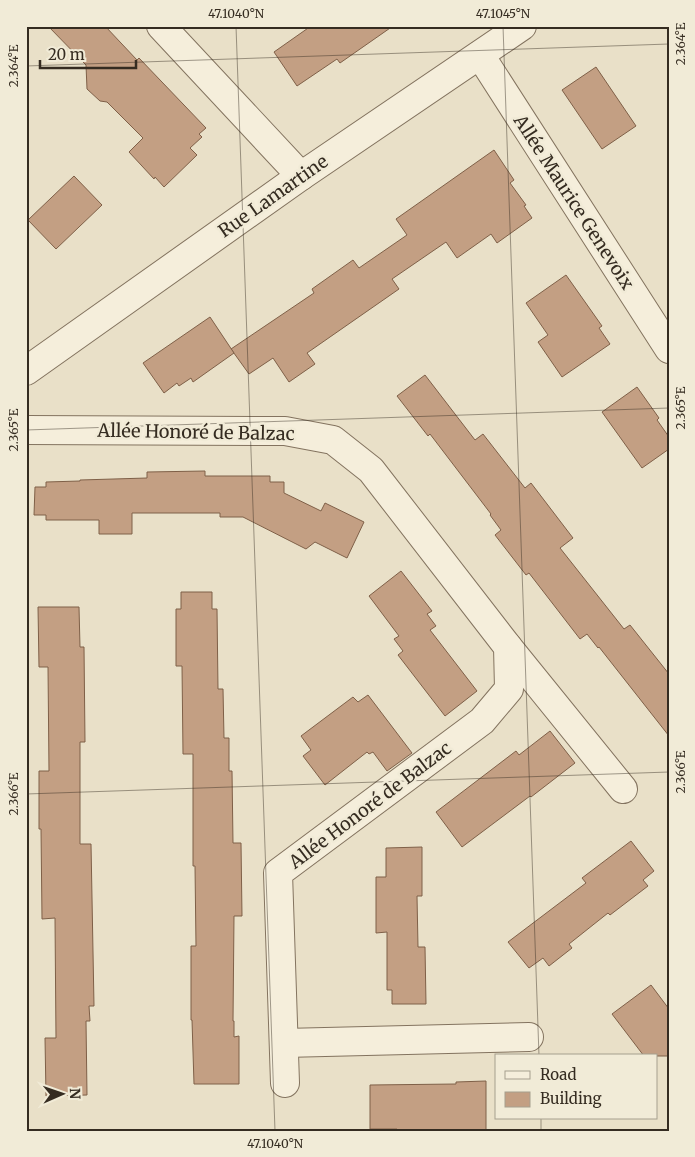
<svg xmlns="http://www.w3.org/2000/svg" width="695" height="1157" font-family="Merriweather,serif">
<rect width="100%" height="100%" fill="#e9e0c8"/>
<g fill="#c39f83" stroke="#7f6048">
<path d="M48 26H105L137 60 139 58 206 128 199 134 202 137 190 148 197 155 164 187 155 177 154 179 129 152 143 138 107 102 100 101 87 89 86 65Z"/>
<path d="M311 26H393L340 63 337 59 297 86 274 52Z"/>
<path d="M596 67 636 126 602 149 562 90Z"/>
<path d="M494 150 514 180 510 183 526 205 524 206 532 218 497 243 491 234 457 258 446 242 392 279 399 289 307 353 315 364 289 382 273 358 249 374 231 349 314 293 312 289 353 260 359 268 407 235 396 219Z"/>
<path d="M74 176 102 205 56 249 28 220Z"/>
<path d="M566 275 602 326 599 328 610 344 562 377 538 342 548 335 526 303Z"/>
<path d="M210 317 234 353 193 382 191 378 179 386 177 383 164 393 143 363Z"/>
<path d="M425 375 475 440 483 434 525 488 531 483 573 538 560 548 624 629 630 625 669 674V736L599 647 598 648 587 634 580 639 529 573 526 575 495 535 501 530 490 515 491 514 430 434 428 436 397 396Z"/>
<path d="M637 387 659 418 657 420 669 437V449L642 468 602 412Z"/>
<path d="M205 471V476H270V482H284V493L321 511 325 503 364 522 347 558 315 542 306 549 243 517H220V513H132V534H99V520H46V515H34L35 487H46V482L80 481V480L147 478V472Z"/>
<path d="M401 571 432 611 427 614 436 626 430 630 477 691 445 716 398 655 403 651 394 639 399 636 369 596Z"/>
<path d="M181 592H212V609H217L218 689H223L224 738H229V771H232L233 843H241L242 916H234L233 1021H234V1037L239 1036V1084H194L192 1020H191V946H196L195 866H193V754H183L182 666H176V609H181Z"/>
<path d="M38 607H79L80 647H84L85 742H80V844H91L94 1006H89L90 1021H86L87 1095 46 1096 45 1038H56L55 918 42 919 41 829H39V771H49L48 667H39Z"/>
<path d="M368 695 412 753 387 771 373 752 369 754 367 752 325 785 303 756 311 750 301 736 353 697 358 702Z"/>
<path d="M550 731 575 763 531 797 530 796 462 847 436 812 516 751 519 755Z"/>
<path d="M631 841 654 871 643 880 648 886 610 915 608 913 569 944 572 948 549 966 543 958 529 968 508 942 586 883 582 878Z"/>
<path d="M422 847V896H417L418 947H425L426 1004H392V990H387V932L376 933V877H386V848Z"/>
<path d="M651 985 669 1009V1056H644L612 1014Z"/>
<path d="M486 1081V1131H397V1129H370V1085L456 1084V1082Z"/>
</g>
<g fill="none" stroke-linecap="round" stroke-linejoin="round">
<g stroke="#83735f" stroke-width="30">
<g id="street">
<path d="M161 26 301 176"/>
<path d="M480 55 669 349"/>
<path d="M26 371 301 176 522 26"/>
<path d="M26 430 285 431 333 440 371 470 508 647 509 689 482 721 278 873 285 1083"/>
<path d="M508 647 623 789"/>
<path d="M284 1043 529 1037"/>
</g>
</g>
<use href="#street" stroke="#f5eedb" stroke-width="28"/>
</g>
<path fill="none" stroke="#352c21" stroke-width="1" stroke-opacity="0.45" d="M236 26 275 1131M503 26 539 1056M26 66 669 44M26 430 669 408M26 794 669 772M541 1118V1131"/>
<g text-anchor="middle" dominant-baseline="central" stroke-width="5" stroke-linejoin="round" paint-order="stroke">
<g font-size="18" fill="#352c21" stroke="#f1ebd7">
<text transform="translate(273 196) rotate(-35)">Rue Lamartine</text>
<text transform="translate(574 202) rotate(57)">Allée Maurice Genevoix</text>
<text transform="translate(196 432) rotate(1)">Allée Honoré de Balzac</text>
<text transform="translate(370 805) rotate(-37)">Allée Honoré de Balzac</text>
</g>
</g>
<rect width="695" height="1157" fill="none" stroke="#f1ebd7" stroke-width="55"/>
<rect x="495" y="1054" width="162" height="65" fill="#f1ebd7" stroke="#a69f8e"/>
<rect x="505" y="1071" width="25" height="8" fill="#f5eedb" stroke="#a69f8e"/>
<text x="540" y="1080" font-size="15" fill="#352c21">Road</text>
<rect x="505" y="1092" width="25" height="15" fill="#c39f83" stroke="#a69f8e"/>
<text x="540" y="1104" font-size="15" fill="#352c21">Building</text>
<g transform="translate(62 1094) rotate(88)" stroke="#f1ebd7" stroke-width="4" paint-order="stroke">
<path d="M0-4L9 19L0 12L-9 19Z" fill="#352c21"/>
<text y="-8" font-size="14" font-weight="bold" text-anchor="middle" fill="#352c21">N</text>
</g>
<path d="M40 60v8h96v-8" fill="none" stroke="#352c21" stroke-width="2.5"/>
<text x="48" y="60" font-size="15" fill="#352c21" stroke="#f1ebd7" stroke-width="4" paint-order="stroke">20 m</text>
<rect x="28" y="28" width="640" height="1102" fill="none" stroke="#352c21" stroke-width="2"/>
<g font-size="12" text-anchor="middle" fill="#352c21">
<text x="236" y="18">47.1040°N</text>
<text x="503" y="18">47.1045°N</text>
<text transform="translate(681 44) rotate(-90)" y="4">2.364°E</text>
<text transform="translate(14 66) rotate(-90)" y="4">2.364°E</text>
<text transform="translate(681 408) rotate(-90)" y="4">2.365°E</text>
<text transform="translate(14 430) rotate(-90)" y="4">2.365°E</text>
<text transform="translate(681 772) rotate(-90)" y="4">2.366°E</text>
<text transform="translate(14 794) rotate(-90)" y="4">2.366°E</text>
<text x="275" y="1148">47.1040°N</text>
</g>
</svg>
